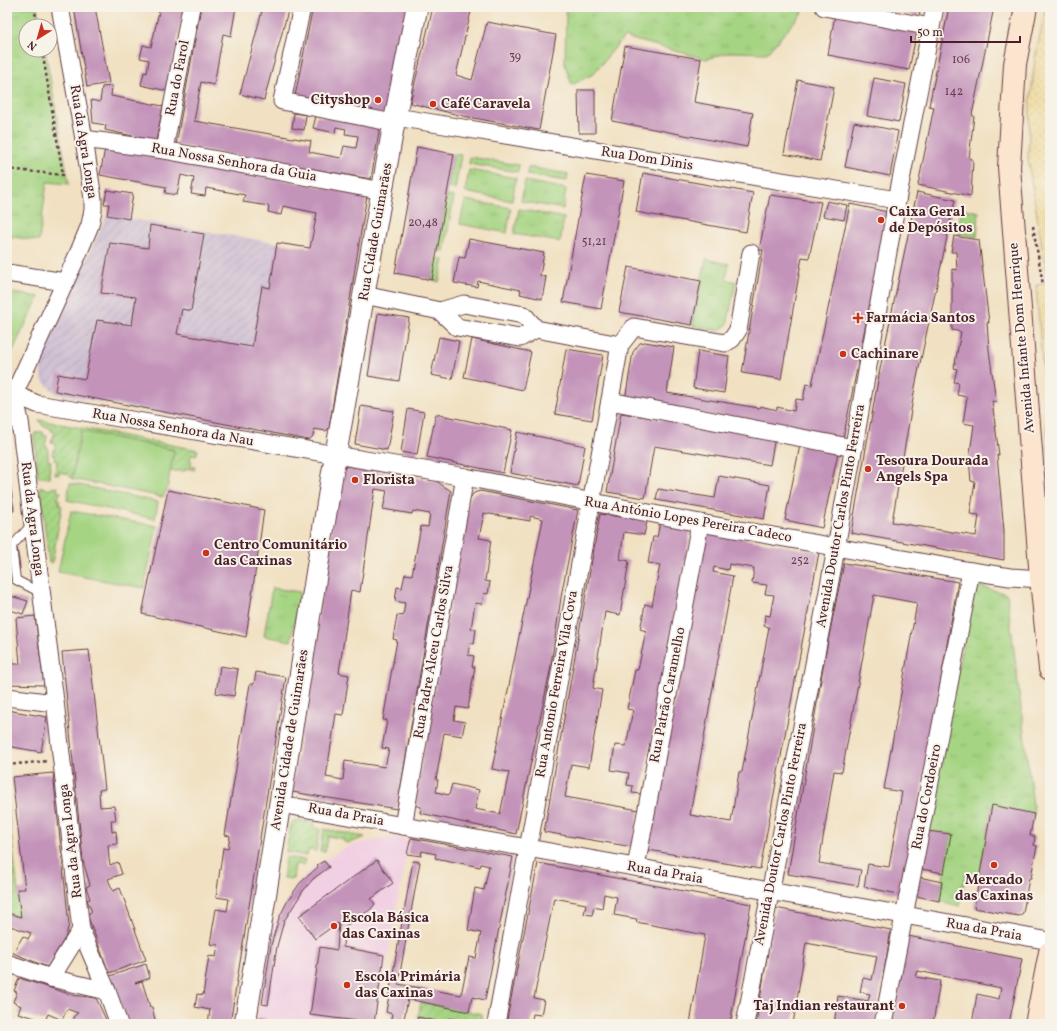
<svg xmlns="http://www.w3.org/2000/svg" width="1057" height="1031" font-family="Vollkorn,serif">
<defs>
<pattern id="industrial-furrows" width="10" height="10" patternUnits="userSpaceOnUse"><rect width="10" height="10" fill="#cebed1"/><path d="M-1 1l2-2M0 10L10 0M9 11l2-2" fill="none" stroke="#b2a3b4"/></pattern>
<pattern id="grass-tufts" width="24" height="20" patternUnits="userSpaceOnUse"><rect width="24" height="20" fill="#a5d482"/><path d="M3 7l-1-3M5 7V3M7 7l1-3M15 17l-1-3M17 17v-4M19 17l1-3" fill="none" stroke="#90b670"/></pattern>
<pattern id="sand-dots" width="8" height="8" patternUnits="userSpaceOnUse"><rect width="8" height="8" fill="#eeda9e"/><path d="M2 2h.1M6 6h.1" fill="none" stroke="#cebb88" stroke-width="1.8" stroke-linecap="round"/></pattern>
<pattern id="garden-furrows" width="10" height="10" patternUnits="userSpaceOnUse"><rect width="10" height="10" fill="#a5d482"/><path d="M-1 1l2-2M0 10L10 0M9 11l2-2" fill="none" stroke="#90b670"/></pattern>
</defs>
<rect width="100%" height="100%" fill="#f7f3e8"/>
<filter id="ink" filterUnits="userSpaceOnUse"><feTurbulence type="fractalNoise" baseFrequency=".025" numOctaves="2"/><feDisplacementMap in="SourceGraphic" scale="8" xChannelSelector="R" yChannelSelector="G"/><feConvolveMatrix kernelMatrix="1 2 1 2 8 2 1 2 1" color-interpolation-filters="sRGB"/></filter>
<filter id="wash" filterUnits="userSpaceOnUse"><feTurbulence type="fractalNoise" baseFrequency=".012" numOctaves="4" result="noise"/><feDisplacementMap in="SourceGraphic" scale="16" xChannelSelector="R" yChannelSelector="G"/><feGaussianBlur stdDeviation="0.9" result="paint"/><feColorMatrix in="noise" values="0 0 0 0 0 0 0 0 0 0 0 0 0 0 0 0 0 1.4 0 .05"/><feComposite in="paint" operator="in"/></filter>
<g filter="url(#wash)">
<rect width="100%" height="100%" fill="#f1e1c2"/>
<path fill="#f1d0e3" d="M391 837 409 839 376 1024H256L270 935 276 918 297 885 309 871 340 850 353 845Z"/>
<path fill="url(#industrial-furrows)" d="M107 215 357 256 329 428 326 431 314 429 313 436 309 440 56 394 43 381 41 376V358Z"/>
<g fill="url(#grass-tufts)" stroke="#787a56">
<path d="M7 7H37L40 26H26V50H45L69 184 47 182 39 241 7 236Z"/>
<path d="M566 7H807L767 53 731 52 706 59 624 37 593 74 572 85 565 65Z"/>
<path d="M454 154 461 155 455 189 448 187Z"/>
<path d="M470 157 519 165 518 172 469 164Z"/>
<path d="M528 167 568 174 567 181 527 175Z"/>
<path d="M469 170 516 178 512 201 465 192Z"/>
<path d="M525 181 566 189 563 209 521 201Z"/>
<path d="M447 196 454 197 444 251 437 250Z"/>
<path d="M465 200 511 208 507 233 460 224Z"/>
<path d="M519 209 564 218 560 242 514 234Z"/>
<path d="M436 258 444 260 439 282 432 280Z"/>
<path d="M706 259 729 264 726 279 736 282 727 325 718 331 692 325Z"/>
<path d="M7 292 39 297 7 362Z"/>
<path d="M974 585 1007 594 1034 814 992 806 979 878 965 875 960 906 939 901 951 834 927 831Z"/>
<path d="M272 588 300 592 291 641 264 636Z"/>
</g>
<path fill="url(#sand-dots)" stroke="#9c7c64" d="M1046 7H1050V464L1036 285 1048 284 1028 160 1030 103 1035 59Z"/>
<g fill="url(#garden-furrows)" stroke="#787a56">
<path d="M961 208 979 212 977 237 956 233Z"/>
<path d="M39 420 198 450 196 456 191 455 190 460 192 461 190 466 195 467 194 470 186 468 185 471H170L174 450 81 432 72 479 68 474 59 472V475L55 474 57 461 54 460 55 456 52 455 53 450H55V443L51 442 55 432 51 431V428L43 426Z"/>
<path d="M38 432H43V435L47 436 45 446 48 447V460L51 461 49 474 50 477H38L34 436 35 433Z"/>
<path d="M40 486 50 490 51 488 58 487 57 491 61 492 57 499 60 500 59 505 62 506 52 563H49Z"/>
<path d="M7 799 21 917 7 913Z"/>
<path d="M294 820 314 823V828L320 829 316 851 308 850 307 856 286 852 291 824Z"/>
<path d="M324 829 365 837 349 843 344 842V839L328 836 325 852 320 851Z"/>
<path d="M286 857 305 860 304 865 295 864 293 879 283 878Z"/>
<path d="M421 1002 482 1014 480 1024H469L449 1019 448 1024 418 1017Z"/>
</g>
<g fill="#a5d482" stroke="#787a56">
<path d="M81 431 174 450 167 489 163 497 72 479Z"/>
<path d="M70 483 158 502 155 519 67 500Z"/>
<path d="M71 511 157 526 144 588 58 572Z"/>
</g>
<g id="blocks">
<g fill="#c393b9" fill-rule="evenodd">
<path d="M74 7H95L109 83 87 87Z"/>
<path d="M160 7H184L167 91 141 85 144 72 147 73 149 60 140 58 143 45 151 47Z"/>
<path d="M201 7H236L231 36 223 34 214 85 201 82 194 121 311 141 309 152 341 158 344 146 356 148 358 136 345 134 346 129 336 127 335 133 313 128 316 116 380 127 371 179 176 145Z"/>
<path d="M263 7H289L264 100 240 94Z"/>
<path d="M313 7H408L386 115 295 96Z"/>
<path d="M433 7H472L456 75 472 80 487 22 556 35 539 130 463 116 410 103Z"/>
<path d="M871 7H921L919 17Z"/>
<path d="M949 7H994L972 115 974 116 969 158 973 160 971 196 918 185 934 107 929 106Z"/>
<path d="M835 14 917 30 909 70 828 55Z"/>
<path d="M625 46 701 59 694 102 753 113 747 147 612 121Z"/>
<path d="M874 78 906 84 899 122 867 116Z"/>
<path d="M798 80 834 87 820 161 784 154Z"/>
<path d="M112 86 111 96 163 106 156 141 105 130 106 125 93 123 91 100 100 102 102 87Z"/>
<path d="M578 90H595V133H579Z"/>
<path d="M294 113 306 115 304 130 292 128Z"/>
<path d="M854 122 898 131 890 176 845 167Z"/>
<path d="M417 147 454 154 432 280 395 273Z"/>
<path d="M105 148 367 195 329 428 326 431 314 429 313 436 309 440 55 391 58 374 85 379 97 320 132 325 136 297 101 293 110 243 148 248 150 225 204 234 191 311 182 309 177 334 252 347 262 286 270 288 277 243 310 248 317 213 283 206 281 215 268 212 269 206 243 202 245 195 206 188 205 196 191 194 194 178 181 175 177 195 165 193 166 187 100 175Z"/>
<path d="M643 173 753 193 746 232 636 212Z"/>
<path d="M586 175 624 181 601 309 563 302Z"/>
<path d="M107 190 133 194 129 219 107 215 109 204H104Z"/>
<path d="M917 192 955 200 915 387 892 522 976 536 979 515 970 514 975 482 971 481 969 460 974 425 963 423 967 397 957 395 959 383 954 382 957 369 954 368 961 332 952 330V269L957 270 956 252H951L954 236 979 240 989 323 987 322 989 350 996 402 992 401 999 455H997L1004 531V560L851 533 880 369Z"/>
<path d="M770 195 821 202 809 258 802 257 781 379 742 373 763 250H759Z"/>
<path d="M827 201 847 205 844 220 823 216Z"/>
<path d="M850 204 888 212 843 439 625 400 633 352 640 343 645 342 674 347 667 393 759 408 760 406 777 410V407L794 411 796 399 803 400 806 384 812 385Z"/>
<path d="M469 239 544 253 540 276 546 277 542 299 520 294 521 290 478 281 477 287 454 283 459 257 465 258Z"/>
<path d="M628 267 701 281 692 325 619 312Z"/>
<path d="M378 313 409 318 399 381 368 376Z"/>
<path d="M439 337 459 341 452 379 431 375Z"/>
<path d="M472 339 531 352 523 390 464 377Z"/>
<path d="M566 349 603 355 592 420 555 414Z"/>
<path d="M698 351 729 356 724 393 693 388Z"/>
<path d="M361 406 394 411 387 450 355 444Z"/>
<path d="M408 409 424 412 417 455 401 452Z"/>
<path d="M621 413 775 437 770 465 654 446 645 498 607 492Z"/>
<path d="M436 414 512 430 503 473 427 457Z"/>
<path d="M517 432 585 446 578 486 510 473Z"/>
<path d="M800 445 838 453 822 528 785 520Z"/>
<path d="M7 462 14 511 7 512Z"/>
<path d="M347 466 436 481 451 491 397 809 292 792 340 472ZM375 489 387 491 383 509 412 514 413 511 430 514 428 527 421 526 412 575 405 574 402 588 397 587 395 601 405 603 403 616 397 615 393 639 397 640 383 720H387L382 748 389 749 385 767 345 761 343 780 326 777 336 714 343 715 349 675 339 673 351 590 360 592Z"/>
<path d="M719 476 770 485 764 519 656 500 658 489 715 498Z"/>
<path d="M168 490 264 510 246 637 142 614Z"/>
<path d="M480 491 578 510 562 591 550 671 516 834 420 813 421 807 414 805 465 520 470 498 474 493ZM484 513 530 521V516L543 519 492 769 509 772 500 814 475 809 479 790 452 784 449 795 436 792 438 780H436L444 733 462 736 465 722 454 720 456 707 468 709 475 667H472L474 656 468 655 470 643 474 644 476 629H471L475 603 482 604 484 593 488 594 490 582 485 581 491 540 479 538Z"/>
<path d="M600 514 647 521 644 535 624 532 620 559 629 561 620 615 605 612 593 688 602 690 589 767 571 764 565 797 639 810 633 847 544 832Z"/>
<path d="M660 523 691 529 641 794 632 793 633 786 627 785 629 773 611 770 615 745 626 746 633 710 627 709 635 670H638L646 631 640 629 643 616 645 604 652 606 660 565 648 563 653 537H657Z"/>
<path d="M706 532 819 552 760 869 648 850ZM729 564 754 568 752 583 767 585 765 594 774 595 770 616 765 615 764 626 769 627 742 772H739L731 822 690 815 733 576 713 572 714 567 728 570Z"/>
<path d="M17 548 20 569 7 571V550Z"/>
<path d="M844 563 958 582 903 895 864 887 868 864 889 867 902 792 884 789 917 603 874 595 842 772 834 771 819 863 861 870 858 886 788 874 825 656Z"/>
<path d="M7 595 28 601 23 614 7 609Z"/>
<path d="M35 616 44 685 7 684V658L13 659 12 664H20L16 618Z"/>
<path d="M89 650 105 789 99 790 100 807 114 806 116 820H111L112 832 116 831 117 844 108 845 109 859 110 865 118 862 122 874 108 879 113 891 120 888 146 960 109 973 87 914 92 912 87 900 90 899 86 887 90 885 83 861 62 652Z"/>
<path d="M220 666 238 669 234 696 216 693Z"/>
<path d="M256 672 286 677 230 1024H208L210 1010 195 1007 197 994 203 995 209 956 216 957 218 945 210 944 216 909 227 911 229 899 216 897 223 848 228 849 230 836 225 835 250 684H254Z"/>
<path d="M7 710 47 717 41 752 7 746Z"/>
<path d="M53 773 69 925 65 938 47 967 13 953 23 936 28 939 31 933 7 925V913L21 917 17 889H25L12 777Z"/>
<path d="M992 805 1034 814 1030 836H1035L1034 845 1037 846 1034 861 1031 878H1029L1023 913 1019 916 974 908Z"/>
<path d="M927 831 951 834 944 873 921 869Z"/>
<path d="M411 838 513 857 485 1000 472 997 469 1012 408 999 403 1024H390L392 1014 386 1012 413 861 420 862 398 984 461 995 469 957 476 958 481 933 468 930 475 888 484 890 489 866 481 864 480 867 435 858 436 854 422 851 421 856 407 854Z"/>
<path d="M377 860 393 883 371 899 375 904 371 909 344 927 343 947 384 955 374 1023 310 1015 320 947 337 950 339 922 315 939 299 916Z"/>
<path d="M324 861 329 867 313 879 303 891 284 921 277 946 268 1005 262 1004 271 945 279 918 287 902 300 883 318 867 317 865Z"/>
<path d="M538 863 751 904 730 1024H690L705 935 636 922 637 919 614 915 617 897 604 894 602 909 594 907 592 915 584 914 586 904 554 898 534 998 544 1000 541 1015 533 1014 531 1024H506Z"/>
<path d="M919 877 942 882 939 901 916 896Z"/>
<path d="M775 908 891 930 875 1024H834L838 996 868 1001 870 994 860 992 863 978 872 980 877 956 806 943 793 1024H756Z"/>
<path d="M908 936 1022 959 1009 1024H972L977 994 999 999 1001 988 918 971 916 977 940 981 933 1024H892Z"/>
<path d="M146 964 150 978 135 983 142 981 150 1007H152L156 1024H128L110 976Z"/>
<path d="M19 978 72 995 96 998 108 1024H77L73 1017 78 1013 67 1009 62 1020 48 1014 45 1021 18 1013 21 1006 13 1002 17 992 14 991Z"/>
<path d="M259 1017 266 1019 265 1024 258 1022Z"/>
<path d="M418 1017 445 1023V1024H416Z"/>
<path d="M449 1018 471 1023V1024H448Z"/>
</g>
</g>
</g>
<g filter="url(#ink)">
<use href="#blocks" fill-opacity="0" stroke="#633c42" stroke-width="1"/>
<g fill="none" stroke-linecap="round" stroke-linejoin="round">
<g stroke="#633c42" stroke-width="10">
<path id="service" d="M32 524 12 546 16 580 41 593"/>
</g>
<g stroke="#633c42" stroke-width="19">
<g id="minor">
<path d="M60 7 84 139 93 199V210L90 225 78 254 14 394 20 421 55 701 81 930 107 991 119 1024"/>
<path d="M302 7 282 101 394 123"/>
<path d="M824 7 931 27"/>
<path d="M396 117 897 200"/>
<path d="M84 139 164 150 383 191"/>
<path d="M164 150 191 7"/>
<path d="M7 273 65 282"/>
<path d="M364 295 440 311 464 304 524 315 536 329 620 345"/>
<path d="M440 311 457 327 520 338 536 329"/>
<path d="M14 394 37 404 465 477 700 523 971 571 1010 577 1041 579"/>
<path d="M610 401 854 448"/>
<path d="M7 697 46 702 55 701"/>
<path d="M280 804 1050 941"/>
<path d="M403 826 465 477"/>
<path d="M636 867 700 523"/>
<path d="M7 963 51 978 107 991"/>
<path d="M51 978 81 930"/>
<path d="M496 1024 620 345 634 327 725 343 732 339 738 330 751 253"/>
<path d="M745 1024 833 565 898 195 935 7"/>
<path d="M883 1024 971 571"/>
</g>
</g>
<g stroke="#633c42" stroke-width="23">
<path id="tertiary" d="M245 1024 331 481 394 123 417 7"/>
</g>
<g stroke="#633c42" stroke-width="24">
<g id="secondary">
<path d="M1026 7 1015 64 1009 167 1041 579 1050 669"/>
<path d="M1036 1024 1050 952"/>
</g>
</g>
<g stroke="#633c42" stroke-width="2.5" stroke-dasharray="3 3" stroke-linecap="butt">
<path d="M34 7 38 26"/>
<path d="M7 169 63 175 42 50"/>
<path d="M1033 226 1043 285"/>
<path d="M7 765 48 761"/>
</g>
<use href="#service" stroke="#fff" stroke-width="8"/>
<use href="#minor" stroke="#fff" stroke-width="17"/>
<use href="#tertiary" stroke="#fff" stroke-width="21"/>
<use href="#secondary" stroke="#fbe5cf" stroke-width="22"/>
</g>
</g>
<g fill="#c8321e" stroke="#f7f3e8" stroke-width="1.5">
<circle cx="378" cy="100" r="4"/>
<circle cx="433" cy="104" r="4"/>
<circle cx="881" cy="220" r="4"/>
<path d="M856 312h4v4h4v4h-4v4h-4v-4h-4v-4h4z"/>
<circle cx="843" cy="354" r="4"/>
<circle cx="868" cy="469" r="4"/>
<circle cx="355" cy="480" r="4"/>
<circle cx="206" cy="553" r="4"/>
<circle cx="994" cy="865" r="4"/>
<circle cx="334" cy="926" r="4"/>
<circle cx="347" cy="985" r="4"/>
<circle cx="902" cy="1006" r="4"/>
</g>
<g text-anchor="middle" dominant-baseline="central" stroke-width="4" stroke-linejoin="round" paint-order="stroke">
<g font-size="12" fill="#683c4e">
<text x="515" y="57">39</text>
<text x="961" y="60">106</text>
<text x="954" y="92">142</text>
<text x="423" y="223">20,48</text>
<text x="594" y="242">51,21</text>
<text x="800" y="561">252</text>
</g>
<g font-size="14" fill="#4a1f2b" stroke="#f7f3e8">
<text transform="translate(178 78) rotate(-79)">Rua do Farol</text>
<text transform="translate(83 142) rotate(81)">Rua da Agra Longa</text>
<text transform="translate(647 159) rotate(9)">Rua Dom Dinis</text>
<text transform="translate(234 163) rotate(10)">Rua Nossa Senhora da Guia</text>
<text transform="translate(376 232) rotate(-80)">Rua Cidade Guimarães</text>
<text transform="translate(1022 338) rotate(-95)">Avenida Infante Dom Henrique</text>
<text transform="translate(173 428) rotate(10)">Rua Nossa Senhora da Nau</text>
<text transform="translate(841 516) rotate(-80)">Avenida Doutor Carlos Pinto Ferreira</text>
<text transform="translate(32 519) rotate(83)">Rua da Agra Longa</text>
<text transform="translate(688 520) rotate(10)">Rua António Lopes Pereira Cadeco</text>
<text transform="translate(434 652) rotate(-80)">Rua Padre Alceu Carlos Silva</text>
<text transform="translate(557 684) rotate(-80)">Rua Antonio Ferreira Vila Cova</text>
<text transform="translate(668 695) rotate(-79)">Rua Patrão Caramelho</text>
<text transform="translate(290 740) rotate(-81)">Avenida Cidade de Guimarães</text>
<text transform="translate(927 797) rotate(-79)">Rua do Cordoeiro</text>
<text transform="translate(346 815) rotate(10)">Rua da Praia</text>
<text transform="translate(781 834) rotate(-79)">Avenida Doutor Carlos Pinto Ferreira</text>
<text transform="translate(71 841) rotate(-97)">Rua da Agra Longa</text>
<text transform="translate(665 873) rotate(10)">Rua da Praia</text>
<text transform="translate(984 930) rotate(10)">Rua da Praia</text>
</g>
<g font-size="14" font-weight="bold" fill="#4a1f2b" stroke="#f7f3e8" text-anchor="start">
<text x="370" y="100" text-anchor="end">Cityshop</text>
<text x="441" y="104">Café Caravela</text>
<text x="889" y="212">Caixa Geral<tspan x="889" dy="16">de Depósitos</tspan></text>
<text x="866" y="318">Farmácia Santos</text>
<text x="851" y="354">Cachinare</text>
<text x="876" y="461">Tesoura Dourada<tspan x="876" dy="16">Angels Spa</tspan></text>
<text x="363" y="480">Florista</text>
<text x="214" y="545">Centro Comunitário<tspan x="214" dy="16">das Caxinas</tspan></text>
<text x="994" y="880" text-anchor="middle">Mercado<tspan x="994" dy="16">das Caxinas</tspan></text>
<text x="342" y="918">Escola Básica<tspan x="342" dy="16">das Caxinas</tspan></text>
<text x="355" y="977">Escola Primária<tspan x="355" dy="16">das Caxinas</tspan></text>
<text x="894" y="1006" text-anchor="end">Taj Indian restaurant</text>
</g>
</g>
<rect width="1057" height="1031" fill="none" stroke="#f7f3e8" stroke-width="24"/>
<g transform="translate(38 38) rotate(217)"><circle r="19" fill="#f7f3e8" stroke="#b29e9c"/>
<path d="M0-3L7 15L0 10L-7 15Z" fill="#c8321e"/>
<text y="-6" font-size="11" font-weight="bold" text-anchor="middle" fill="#4a1f2b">N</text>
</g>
<path d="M911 36v6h109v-6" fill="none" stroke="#4a1f2b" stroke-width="2"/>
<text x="917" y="36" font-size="12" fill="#4a1f2b" stroke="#f7f3e8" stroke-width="3" paint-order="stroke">50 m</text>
</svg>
